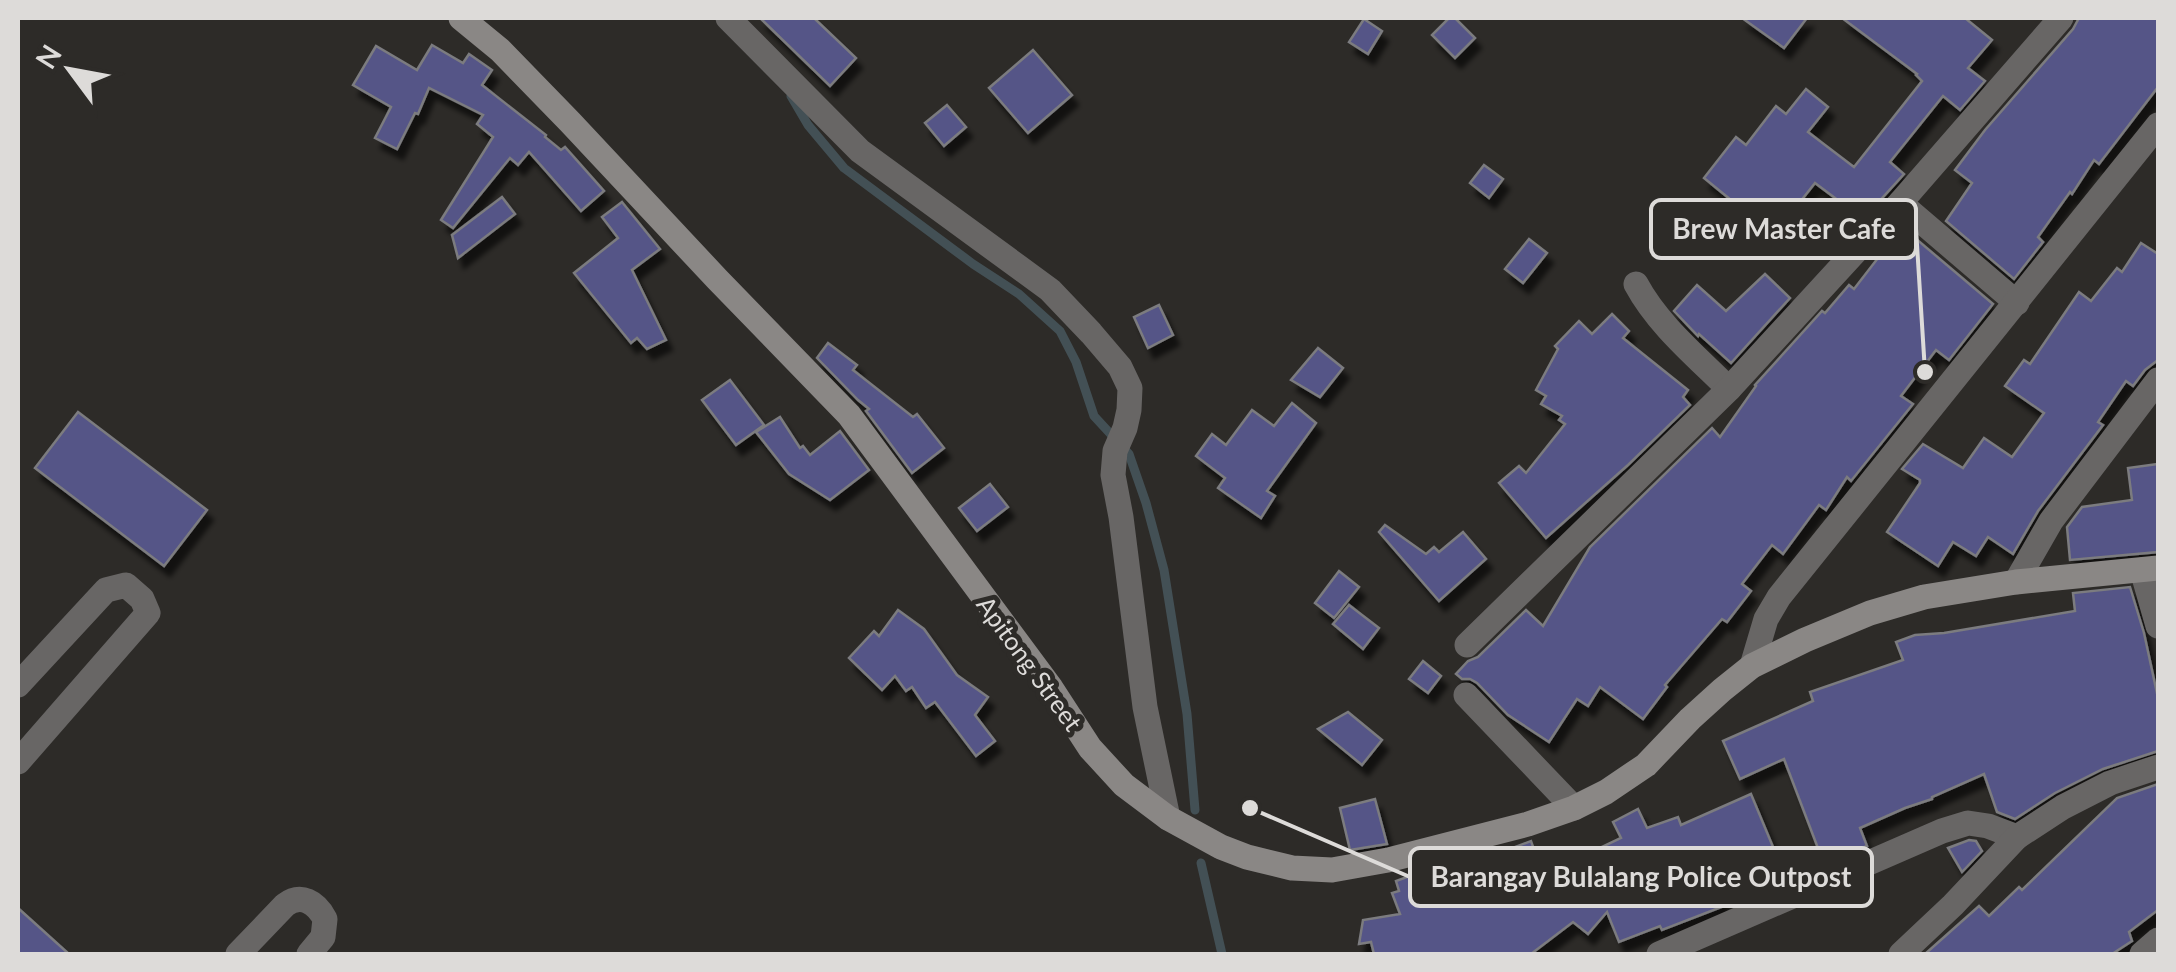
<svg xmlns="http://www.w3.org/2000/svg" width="2176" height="972" font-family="Lato,sans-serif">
<defs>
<filter id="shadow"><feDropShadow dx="6" dy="10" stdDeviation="2.5" flood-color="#0009"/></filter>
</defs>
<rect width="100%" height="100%" fill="#2d2b28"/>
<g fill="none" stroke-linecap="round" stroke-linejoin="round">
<g stroke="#435055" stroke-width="9">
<path d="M791 96 808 125 844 168 973 264 1019 294 1060 331 1076 362 1094 416 1129 454 1146 503 1164 570 1187 714 1195 810"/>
<path d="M1201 863 1222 954"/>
</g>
</g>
<g fill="#555587" stroke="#7b7b7f" stroke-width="2.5" filter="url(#shadow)">
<path d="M760 18H814L856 58 830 86Z"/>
<path d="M1449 18H1455L1475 38 1455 58 1432 35Z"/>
<path d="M1742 18H1807L1784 48Z"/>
<path d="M1842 18H1965L1992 40 1968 68 1985 81 1960 110 1943 96 1890 162 1904 174 1863 219 1815 183 1774 235 1704 178 1736 137 1746 145 1776 106 1786 114 1806 89 1828 107 1808 132 1854 167 1922 81 1916 75 1917 74Z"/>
<path d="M2079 18H2158V87L2099 164 2094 160 2072 194 2070 192 2038 237 2043 242 2014 279 1946 221 1972 183 1955 170 1985 130 2073 29Z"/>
<path d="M1364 19 1382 31 1368 54 1349 42Z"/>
<path d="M432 45 463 63 469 54 492 70 482 85 546 135 545 137 561 150 565 147 604 191 581 211 529 152 518 165 510 158 453 228 441 220 493 137 477 124 483 115 429 88 418 114 415 113 397 149 375 138 391 107 353 85 376 46 417 70Z"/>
<path d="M1033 50 1072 95 1028 133 989 88Z"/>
<path d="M947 105 966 127 944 146 925 123Z"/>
<path d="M1484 165 1503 179 1489 198 1470 183Z"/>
<path d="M502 197 515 214 458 258 452 235Z"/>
<path d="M622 202 660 249 632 270 666 340 647 349 637 338 631 343 574 273 618 238 602 217Z"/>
<path d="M1902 227 1993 304 1949 360 1936 350 1901 396 1913 404 1851 481 1847 477 1826 510 1819 505 1783 554 1772 545 1742 584 1751 591 1727 622 1722 619 1665 685 1667 687 1643 719 1600 687 1588 706 1577 699 1549 742 1508 715 1477 683 1470 679H1462L1456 674 1468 661 1478 657 1526 610 1543 626 1590 547 1712 428 1720 437 1756 386 1755 385 1822 311 1825 313 1849 285 1854 289Z"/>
<path d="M1529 239 1547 253 1523 283 1505 269Z"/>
<path d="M2141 243 2158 254V360L2145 370 2133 386 2126 381 2098 422 2103 425 2038 511 2013 554 1988 537 1976 556 1953 542 1938 566 1887 532 1920 483V480L1902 469 1923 444 1963 468 1984 438 2012 457 2044 413 2005 386 2024 360 2030 364 2079 292 2091 301 2117 268 2122 272Z"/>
<path d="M1765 274 1790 298 1731 363 1699 334 1698 336 1674 311 1697 285 1726 311Z"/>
<path d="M1159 305 1173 335 1148 348 1134 317Z"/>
<path d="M1612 314 1629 331 1623 338 1688 390 1683 397 1690 405 1628 465 1546 538 1499 483 1519 466 1526 473 1565 424 1559 420 1562 416 1541 404 1546 396 1536 390 1558 349 1555 346 1579 321 1592 334Z"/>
<path d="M828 343 857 365 853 370 913 417 917 414 944 448 912 473 866 411 869 409 858 400 817 358Z"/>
<path d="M1318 348 1343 368 1320 397 1291 380Z"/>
<path d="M730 380 764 425 736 445 702 400Z"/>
<path d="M1292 403 1316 423 1267 491 1275 496 1261 518 1218 488 1225 478 1196 456 1212 434 1226 445 1252 410 1274 426Z"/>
<path d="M78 412 207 510 164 566 35 468Z"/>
<path d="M780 417 800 448 803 446 810 455 840 431 869 470 830 500 789 474 756 432Z"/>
<path d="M2158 464V552L2070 560 2067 527 2082 507 2132 500 2128 468Z"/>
<path d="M990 484 1008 507 977 531 959 508Z"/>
<path d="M1385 525 1426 554 1434 547 1439 552 1463 532 1486 559 1439 601 1379 532Z"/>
<path d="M1339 571 1359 587 1334 618 1315 603Z"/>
<path d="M2130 587 2144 633 2158 698V751L2103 769 2055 793 2015 819 1997 812 1984 774 1932 797V799L1905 808 1860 828 1867 846 1824 864 1784 759 1740 779 1723 741 1813 701 1810 692 1903 660 1896 642 1915 635 1944 633 2075 611 2073 593Z"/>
<path d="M1349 605 1379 628 1363 649 1333 624Z"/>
<path d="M898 610 924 629 957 675 988 697 975 715 995 741 976 756 935 702 926 708 912 687 906 691 895 676 882 690 849 658 874 631 879 636Z"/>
<path d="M1423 661 1441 676 1428 693 1409 679Z"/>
<path d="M1348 712 1382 740 1362 765 1318 729Z"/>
<path d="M2158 784V910L2129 932 2132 941 2112 954H1925L1979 906 1989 916 2019 887 2022 890 2117 798Z"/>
<path d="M1751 794 1783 871 1721 897 1724 906 1662 930 1660 926 1619 942 1607 912 1588 934 1573 922 1531 954H1374L1371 942 1359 944 1363 920 1400 914 1392 893 1399 891 1396 881 1456 859 1459 868 1531 841 1543 875 1621 838 1613 822 1638 809 1647 828 1678 817 1681 825Z"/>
<path d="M1375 799 1387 844 1350 850 1340 808Z"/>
<path d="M1969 840 1976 841 1982 851 1962 872 1948 848Z"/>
<path d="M18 908 69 954H18Z"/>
</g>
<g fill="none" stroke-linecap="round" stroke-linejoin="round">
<g stroke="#686665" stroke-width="25">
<path d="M728 18 860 151 1050 290 1091 333 1120 367 1130 388 1129 410 1125 428 1115 451 1113 475 1121 517 1145 707 1168 818"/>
<path d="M1900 203 2017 303"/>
<path d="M1636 284C1658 325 1696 356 1729 389"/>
<path d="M2142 570 2158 626"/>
<path d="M2016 582 2051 521 2158 380"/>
<path d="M1467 645 1729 389 1900 203 2061 18"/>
<path d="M1752 666 1766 619 1779 597 2158 125"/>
<path d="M18 685 106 590 126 585 142 599 148 613 18 762"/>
<path d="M1466 695 1574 808"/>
<path d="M238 954 285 905C301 893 316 902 325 919L323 937 309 954"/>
<path d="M1659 954 1942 831 1968 823 1988 826 2017 837"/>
<path d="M1901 954 1953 905 2017 837 2063 807 2110 783 2158 767"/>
<path d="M2142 954 2158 940"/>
</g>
<path stroke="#8a8785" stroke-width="25" d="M461 18 500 50 570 122 717 279 849 415 1051 688 1090 748 1124 785 1168 818 1221 847 1247 857 1292 868 1332 870 1388 860 1528 824 1574 808 1606 792 1646 765 1690 719 1722 690 1752 666 1805 640 1870 613 1924 597 2016 582 2158 568"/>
</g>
<g text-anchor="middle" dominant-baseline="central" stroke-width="10" stroke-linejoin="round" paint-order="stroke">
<g font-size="25" fill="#dddbd9" stroke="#2d2b28">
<text transform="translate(1030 663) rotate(54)">Apitong Street</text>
</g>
</g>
<path fill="none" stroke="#dddbd9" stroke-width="4" d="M1925 372L1916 229M1250 808L1410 877"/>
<g fill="#dddbd9" stroke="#2d2b28" stroke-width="4">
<circle cx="1925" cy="372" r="10"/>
<circle cx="1250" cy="808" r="10"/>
</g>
<g fill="#2d2b28" stroke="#dddbd9" stroke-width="4">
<rect x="1651" y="200" width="265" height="58" rx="10"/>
<rect x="1410" y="848" width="462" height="58" rx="10"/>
</g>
<g font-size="28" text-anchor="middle" font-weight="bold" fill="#dddbd9">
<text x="1784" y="239">Brew Master Cafe</text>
<text x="1641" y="887">Barangay Bulalang Police Outpost</text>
</g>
<rect width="2176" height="972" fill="none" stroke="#dddbd9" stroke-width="40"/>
<g transform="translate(70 70) rotate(302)" stroke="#2d2b28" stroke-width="8" paint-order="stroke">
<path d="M0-8L18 38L0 25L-18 38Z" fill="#dddbd9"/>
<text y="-15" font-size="28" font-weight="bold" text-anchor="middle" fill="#dddbd9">N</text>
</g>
</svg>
